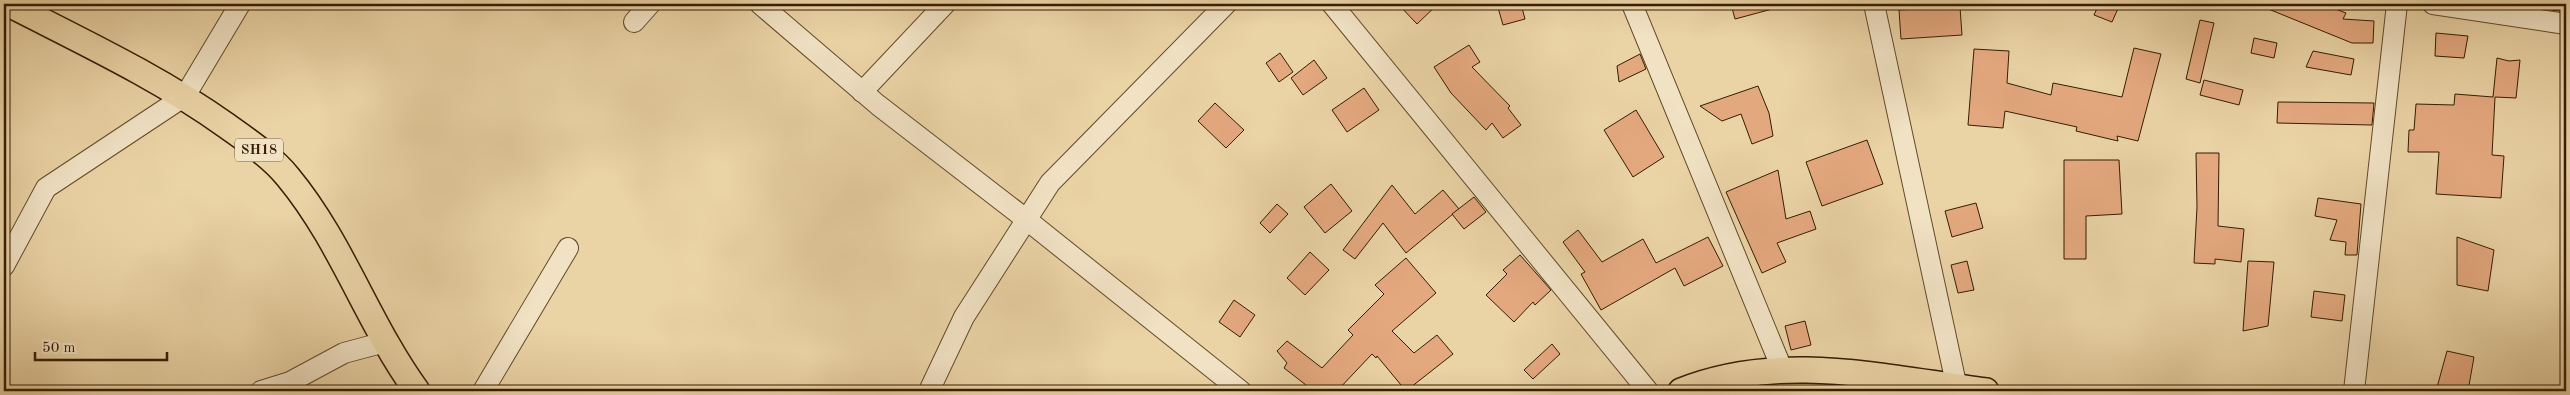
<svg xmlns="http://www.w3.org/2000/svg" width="2570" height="395" font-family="'Old Standard TT',serif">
<rect width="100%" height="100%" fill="#ead3a5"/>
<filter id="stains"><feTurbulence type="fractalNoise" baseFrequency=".004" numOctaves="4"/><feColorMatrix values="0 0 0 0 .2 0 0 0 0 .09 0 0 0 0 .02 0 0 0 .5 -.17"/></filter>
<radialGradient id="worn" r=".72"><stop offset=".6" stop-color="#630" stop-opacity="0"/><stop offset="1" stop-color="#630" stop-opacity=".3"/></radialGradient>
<g fill="#e4a87f" stroke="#351d01">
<path d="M1398 4H1438L1417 24Z"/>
<path d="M1497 4H1521L1525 19 1503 25Z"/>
<path d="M1731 4H1775L1776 8 1735 19Z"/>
<path d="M2099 4H2120L2112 22 2094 15Z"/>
<path d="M2256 4H2323L2346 13 2343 19 2374 21 2373 43H2352Z"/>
<path d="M2521 4H2566V12L2523 6Z"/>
<path d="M1960 7 1962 35 1901 39 1899 10Z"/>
<path d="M2200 20 2214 23 2200 83 2186 79Z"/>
<path d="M2436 33 2468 36 2464 58 2435 56Z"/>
<path d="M2254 38 2277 43 2274 58 2251 53Z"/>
<path d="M1469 45 1480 62 1472 67 1510 106 1508 108 1521 125 1503 138 1492 123 1486 130 1451 93 1434 67Z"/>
<path d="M2134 48 2161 54 2138 141 2117 136 2118 141 2076 131 2077 127 2005 111 2003 128 1968 125 1974 49 2009 51 2007 83 2051 95 2053 83 2122 97Z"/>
<path d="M2313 51 2354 59 2351 75 2306 67Z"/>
<path d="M1280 53 1293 72 1279 82 1266 63Z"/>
<path d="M1640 54 1646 69 1619 82 1617 66Z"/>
<path d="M2497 58 2509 61 2520 60 2516 98 2495 97 2492 155 2504 156 2501 198 2436 194 2439 152H2408L2409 130H2414L2416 104 2454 105 2455 94 2493 97Z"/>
<path d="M1314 60 1327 78 1303 95 1291 78Z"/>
<path d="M2204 80 2243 90 2239 105 2200 95Z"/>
<path d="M1758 86 1769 113 1773 136 1752 144 1741 114 1722 121 1700 106Z"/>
<path d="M1364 88 1379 110 1347 132 1332 110Z"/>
<path d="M2278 102 2374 103 2372 125 2277 123Z"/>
<path d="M1215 103 1244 130 1226 148 1198 121Z"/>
<path d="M1636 110 1664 157 1633 177 1604 130Z"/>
<path d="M1867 140 1883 184 1822 206 1806 162Z"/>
<path d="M2196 153H2219L2218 226 2244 229 2241 262 2215 259V264L2194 263 2197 207Z"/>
<path d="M2064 160H2119L2122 214 2086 216V259H2064Z"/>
<path d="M1778 170 1786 219 1810 211 1816 229 1777 243 1786 262 1762 273 1726 192Z"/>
<path d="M1331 184 1352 211 1325 233 1304 207Z"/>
<path d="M1392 185 1415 214 1443 190 1459 209 1406 253 1383 223 1355 259 1343 250Z"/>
<path d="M1474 197 1486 212 1464 229 1452 214Z"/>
<path d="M2318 198 2361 204 2357 255H2345L2346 242 2330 240 2337 220 2315 216Z"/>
<path d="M1976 203 1983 228 1952 237 1945 211Z"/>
<path d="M1277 204 1288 214 1270 233 1260 223Z"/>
<path d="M1578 230 1602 262 1643 239 1656 263 1708 237 1723 266 1684 286 1675 268 1601 310 1581 274 1585 272 1563 242Z"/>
<path d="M2457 237 2494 250 2488 291 2457 285Z"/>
<path d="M1310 252 1329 270 1305 295 1287 278Z"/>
<path d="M1520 255 1551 290 1535 305 1533 302 1514 322 1486 295 1507 274 1503 270Z"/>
<path d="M1406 258 1436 293 1392 331 1414 353 1437 335 1453 354 1406 391 1377 356 1376 358 1372 354 1337 391H1300L1306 385 1284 368 1287 363 1277 351 1287 341 1322 368 1353 335 1348 330 1384 294 1375 285Z"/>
<path d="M1967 261 1974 290 1958 293 1951 265Z"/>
<path d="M2248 261 2274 262 2268 326 2243 331Z"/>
<path d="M2314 291 2345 295 2342 321 2311 317Z"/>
<path d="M1234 300 1255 315 1240 337 1219 322Z"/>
<path d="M1805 321 1811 345 1791 350 1785 326Z"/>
<path d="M1552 344 1560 354 1533 379 1524 370Z"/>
<path d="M2447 351 2474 357 2468 391H2436Z"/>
</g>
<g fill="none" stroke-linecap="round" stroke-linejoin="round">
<g stroke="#624a2a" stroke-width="22">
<g id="minor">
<path d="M760 4 878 105 1027 220 1241 391"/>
<path d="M1332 4 1648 391"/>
<path d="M1632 4 1782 369"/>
<path d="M1874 4 1957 388"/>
<path d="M2433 4 2566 24"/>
<path d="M634 22 650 4"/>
<path d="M862 92 945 4"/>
<path d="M4 266 46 188 185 96 240 4"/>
<path d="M261 391 290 382 344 353 385 342"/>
<path d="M483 391 568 248"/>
<path d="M929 391 964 317 1050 183 1226 4"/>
<path d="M2354 391 2397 4"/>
</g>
</g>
<g stroke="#351d01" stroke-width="28">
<g id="major">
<path d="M9 4C83 42 160 78 227 126 248 141 272 157 288 177 342 242 368 324 417 391"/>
<path d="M1681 391C1781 351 1884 378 1986 391"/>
</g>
</g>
<use href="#minor" stroke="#f1e2c4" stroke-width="20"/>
<use href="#major" stroke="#ead3a5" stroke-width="25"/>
</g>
<g text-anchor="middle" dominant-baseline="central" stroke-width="4" stroke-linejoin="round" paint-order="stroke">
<rect fill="#f1e2c4" stroke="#6d583c" stroke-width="1" x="235" y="138.5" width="48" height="23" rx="4"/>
<g font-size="14" font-weight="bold" fill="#351d01">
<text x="259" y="150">SH18</text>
</g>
</g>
<rect width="2570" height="395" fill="none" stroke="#ead3a5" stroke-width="20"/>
<rect x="5" y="5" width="2560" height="385" fill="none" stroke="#351d01" stroke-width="2.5"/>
<rect x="10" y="10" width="2550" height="375" fill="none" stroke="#351d01"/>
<path d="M35 352v8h132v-8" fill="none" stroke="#351d01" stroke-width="2.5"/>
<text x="42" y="352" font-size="15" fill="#351d01" stroke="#f1e2c4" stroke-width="4" paint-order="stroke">50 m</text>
<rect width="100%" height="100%" filter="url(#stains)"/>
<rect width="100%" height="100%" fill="url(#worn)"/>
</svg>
